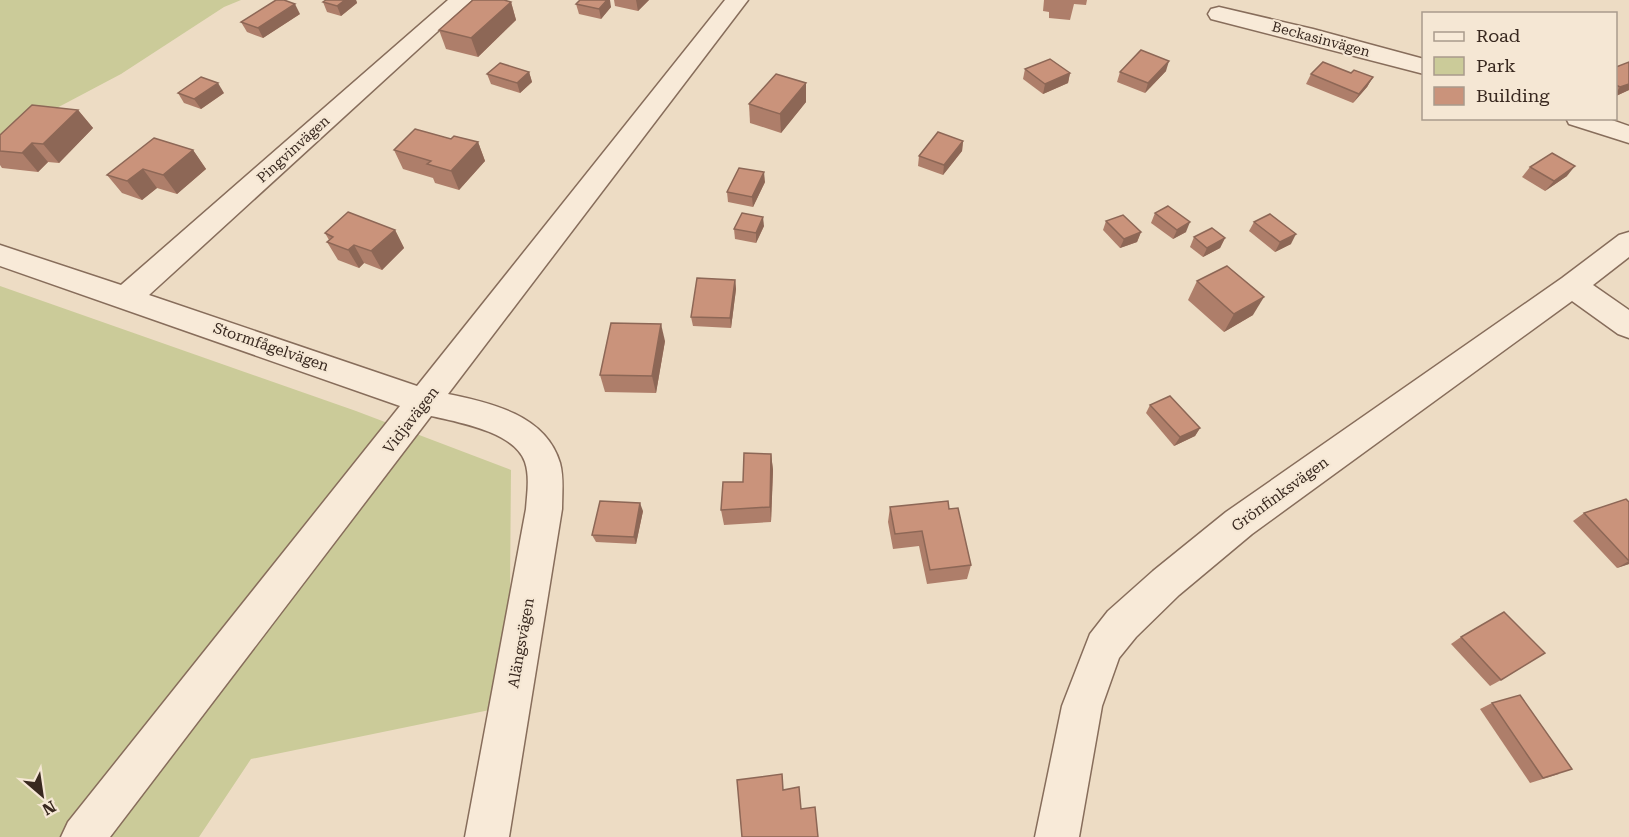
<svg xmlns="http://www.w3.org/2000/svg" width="1629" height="837" font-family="'Roboto Serif',serif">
<rect width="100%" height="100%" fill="#eddcc4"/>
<g fill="#cbcb99">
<path d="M0 0H241L224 7 121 74 0 138Z"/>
<path d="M0 286 356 411 511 470 509 706 251 759 199 837H0Z"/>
</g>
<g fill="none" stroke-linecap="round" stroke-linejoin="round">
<g stroke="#876d5b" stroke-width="3">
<g id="street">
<path d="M448 0H472L149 295 417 386 725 0H748L448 394C491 403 546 415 560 463 564 478 562 494 562 509L509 837H465L526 509C527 494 530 477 525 462 515 432 458 422 431 416L110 837H61L68 822 400 406 0 266V245L121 285Z"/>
<path d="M1219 7 1313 29 1424 59V74L1211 19 1208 14 1211 9Z"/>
<path d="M1566 118H1606L1629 126V143L1569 124Z"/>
<path d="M1629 232V257L1593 285 1629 310V338L1618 334 1572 301 1252 534 1179 595 1136 637 1119 658 1102 706 1079 837H1035L1062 706 1090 634 1108 611 1153 571 1226 512 1562 278 1619 235Z"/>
</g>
</g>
<use href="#street" fill="#f8ead8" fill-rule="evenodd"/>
</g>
<g fill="#ae7e6a">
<path d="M326 0H356L357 3 341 16 327 12 323 2Z"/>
<path d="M614 0H649L638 11 615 6Z"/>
<path d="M1044 0H1087L1086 5 1074 4 1070 20 1049 18V12L1043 11Z"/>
<path d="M511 2 516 20 478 57 446 49 439 30Z"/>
<path d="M576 4 611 7 601 19 579 14Z"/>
<path d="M300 14 263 38 247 32 241 22Z"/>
<path d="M1616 67 1629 90 1616 96Z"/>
<path d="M1025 69 1070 73 1068 83 1043 94 1023 79Z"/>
<path d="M1166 71 1145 93 1117 82 1120 72Z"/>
<path d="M529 72 532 82 520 93 491 84 487 74Z"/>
<path d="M1351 73 1373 77 1367 87 1353 103 1306 84 1311 74Z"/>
<path d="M178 93H224L201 109 184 103Z"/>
<path d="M806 102 781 133 750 123 749 104Z"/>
<path d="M78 110 93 128 59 163 48 162 38 172 2 168 0 165V135Z"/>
<path d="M963 141 962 151 943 175 918 166 919 156Z"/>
<path d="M478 142 485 161 459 190 435 183 433 178 403 169 394 150Z"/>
<path d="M193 150 206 169 177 194 157 188 142 200 122 193 107 175Z"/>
<path d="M1530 167 1567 176 1545 191 1522 177Z"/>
<path d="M765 182 753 207 728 202 727 192Z"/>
<path d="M1155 213 1186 232 1173 239 1151 223Z"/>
<path d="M1106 221 1141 232 1137 242 1120 248 1103 230Z"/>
<path d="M1254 222 1291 244 1275 252 1249 231Z"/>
<path d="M764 226 756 243 735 239 734 229Z"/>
<path d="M395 230 404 248 382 270 364 263 359 268 338 260 327 242 329 240 325 233Z"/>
<path d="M1194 237 1225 238 1220 248 1203 257 1190 247Z"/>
<path d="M735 280 736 289 731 328 693 326 691 317Z"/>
<path d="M1197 281 1253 315 1224 332 1188 300Z"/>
<path d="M665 341 656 393 605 392 600 375Z"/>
<path d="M1150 405 1200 428 1195 436 1174 446 1146 413Z"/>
<path d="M771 454 773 470 771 522 724 525 721 510 743 482Z"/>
<path d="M1629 502V564L1617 568 1573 521 1584 513Z"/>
<path d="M890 507 949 509 971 565 967 579 927 584 919 546 893 549 888 522Z"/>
<path d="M643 511 636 544 596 542 592 535Z"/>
<path d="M1461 637 1501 680 1490 686 1451 644Z"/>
<path d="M1492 703 1559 774 1530 783 1480 709Z"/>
</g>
<g fill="#8d6756">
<path d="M345 0H356L357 3 341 16 337 6Z"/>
<path d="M607 0H610L611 7 601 19 599 9Z"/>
<path d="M636 0H649L638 11Z"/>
<path d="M511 2 516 20 478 57 471 38Z"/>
<path d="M295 4 300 14 263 38 258 28Z"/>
<path d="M1169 61 1166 71 1145 93 1148 83Z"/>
<path d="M529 72 532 82 520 93 517 83Z"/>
<path d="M1070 73 1068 83 1043 94 1045 84Z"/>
<path d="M1373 77 1367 87 1353 103 1359 94Z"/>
<path d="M218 83 224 93 201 109 194 99Z"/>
<path d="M806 83V102L781 133 780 114Z"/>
<path d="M1629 84V90L1616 96V93L1620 87Z"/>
<path d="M78 110 93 128 59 163 43 144Z"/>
<path d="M963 141 962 151 943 175 944 165Z"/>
<path d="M478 142 485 161 459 190 451 171Z"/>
<path d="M32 143 48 162 38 172 22 153Z"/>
<path d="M193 150 206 169 177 194 163 175Z"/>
<path d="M1575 166 1567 176 1545 191 1554 181Z"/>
<path d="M143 169 157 188 142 200 127 181Z"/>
<path d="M764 172 765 182 753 207 752 197Z"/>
<path d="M763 217 764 226 756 243V233Z"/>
<path d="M1190 222 1186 232 1173 239 1177 230Z"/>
<path d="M395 230 404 248 382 270 371 251Z"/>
<path d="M1141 232 1137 242 1120 248 1124 239Z"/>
<path d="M1296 234 1291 244 1275 252 1280 242Z"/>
<path d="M1225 238 1220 248 1203 257 1207 248Z"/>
<path d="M354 245 364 263 359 268 348 250Z"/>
<path d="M735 280 736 289 731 328 730 318Z"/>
<path d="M1264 297 1253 315 1224 332 1234 314Z"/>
<path d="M661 324 665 341 656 393 652 376Z"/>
<path d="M1200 428 1195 436 1174 446 1180 437Z"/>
<path d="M771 454 773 470 771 522 770 507Z"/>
<path d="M640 503 643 511 636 544 634 537Z"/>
<path d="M1629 561V564L1617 568Z"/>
</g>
<g fill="#ca937b" stroke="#8d6756" stroke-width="1.5">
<path d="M276 0H284L295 4 258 28 241 22Z"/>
<path d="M326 0H345L337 6 323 2Z"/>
<path d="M473 0H504L511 2 471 38 439 30Z"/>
<path d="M580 0H607L599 9 576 4Z"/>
<path d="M1141 50 1169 61 1148 83 1120 72Z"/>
<path d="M1050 59 1070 73 1045 84 1025 69Z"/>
<path d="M1323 62 1351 73 1354 70 1373 77 1359 94 1311 74Z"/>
<path d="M1629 62V84L1620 87 1616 85V67Z"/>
<path d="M500 63 529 72 517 83 487 74Z"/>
<path d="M776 74 806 83 780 114 749 104Z"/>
<path d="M201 77 218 83 194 99 178 93Z"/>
<path d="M32 105 78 110 43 144 32 143 22 153 0 151V135Z"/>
<path d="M415 129 451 139 454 136 478 142 451 171 427 164 431 161 394 150Z"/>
<path d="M938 132 963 141 944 165 919 156Z"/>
<path d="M154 138 193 150 163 175 143 169 127 181 107 175Z"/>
<path d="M1552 153 1575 166 1554 181 1530 167Z"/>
<path d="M739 168 764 172 752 197 727 192Z"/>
<path d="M1168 206 1190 222 1177 230 1155 213Z"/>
<path d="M348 212 395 230 371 251 354 245 348 250 327 242 333 237 325 233Z"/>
<path d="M742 213 763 217 756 233 734 229Z"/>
<path d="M1270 214 1296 234 1280 242 1254 222Z"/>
<path d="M1123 215 1141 232 1124 239 1106 221Z"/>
<path d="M1212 228 1225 238 1207 248 1194 237Z"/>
<path d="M1227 266 1264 297 1234 314 1197 281Z"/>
<path d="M697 278 735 280 730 318 691 317Z"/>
<path d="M611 323 661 324 652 376 600 375Z"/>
<path d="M1170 396 1200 428 1180 437 1150 405Z"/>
<path d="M744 453 771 454 770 507 721 510 723 482H743Z"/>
<path d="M1626 499 1629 502V561L1584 513Z"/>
<path d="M600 501 640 503 634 537 592 535Z"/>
<path d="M948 501 949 509 958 508 971 565 930 570 922 531 895 534 890 507Z"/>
<path d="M1504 612 1545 653 1501 680 1461 637Z"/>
<path d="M1520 695 1572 769 1543 778 1492 703Z"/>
<path d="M782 774 783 790 799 787 801 809 815 807 818 837H742L737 780Z"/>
</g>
<g text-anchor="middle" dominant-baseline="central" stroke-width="4.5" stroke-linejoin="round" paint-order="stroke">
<g font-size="14" fill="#38281f" stroke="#f5e7d4">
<text transform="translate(1321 39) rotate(15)">Beckasinvägen</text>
<text transform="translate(293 149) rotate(-42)">Pingvinvägen</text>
</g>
<g font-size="15" fill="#38281f" stroke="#f5e7d4">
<text transform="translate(271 347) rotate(19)">Stormfågelvägen</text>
<text transform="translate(411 420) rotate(-52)">Vidjavägen</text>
<text transform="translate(1280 494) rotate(-36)">Grönfinksvägen</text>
<text transform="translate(521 643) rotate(-80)">Alängsvägen</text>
</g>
</g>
<rect x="1422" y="12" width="195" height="108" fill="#f5e7d4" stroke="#a99b8c" stroke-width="1.5"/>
<rect x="1434" y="32" width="30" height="9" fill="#f8ead8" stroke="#a99b8c" stroke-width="1.5"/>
<text x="1476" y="42" font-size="18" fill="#38281f">Road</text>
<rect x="1434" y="57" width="30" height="18" fill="#cbcb99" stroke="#a99b8c" stroke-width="1.5"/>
<text x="1476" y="72" font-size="18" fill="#38281f">Park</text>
<rect x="1434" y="87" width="30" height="18" fill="#ca937b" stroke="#a99b8c" stroke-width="1.5"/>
<text x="1476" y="102" font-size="18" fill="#38281f">Building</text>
<g transform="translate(42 795) rotate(151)" stroke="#f5e7d4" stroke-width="4.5" paint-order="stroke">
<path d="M0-4.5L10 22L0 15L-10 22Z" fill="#38281f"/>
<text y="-9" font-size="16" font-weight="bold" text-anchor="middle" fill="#38281f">N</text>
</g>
</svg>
